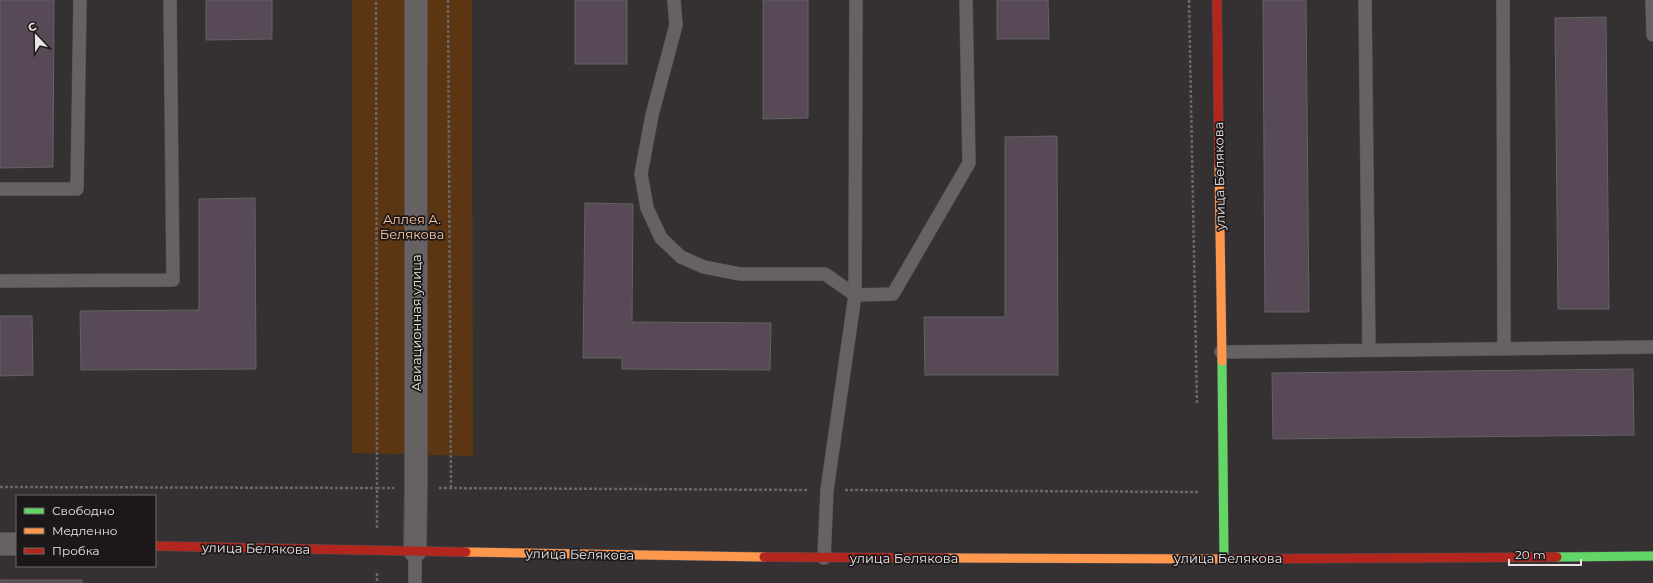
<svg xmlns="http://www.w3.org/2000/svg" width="1653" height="583" font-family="Montserrat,sans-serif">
<rect width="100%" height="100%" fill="#353032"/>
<path fill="#5c3613" d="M352 0H472L473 456 352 453Z"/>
<g fill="#574955" stroke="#656264">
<path d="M0 0H54L53 167 0 168Z"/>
<path d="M206 0H272V39L206 40Z"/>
<rect x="575" y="0" width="52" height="64"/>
<path d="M763 0H808V118L763 119Z"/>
<path d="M997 0H1048L1049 39H997Z"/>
<path d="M1263 0H1306L1309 312H1265Z"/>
<path d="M1606 17 1609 309H1558L1555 18Z"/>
<path d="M1057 136 1058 375H925L924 317H1005V137Z"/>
<path d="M255 198 256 369 81 370 80 311 199 310V199Z"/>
<path d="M585 203 633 204 632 322 771 323 770 370 622 369V358H583Z"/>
<path d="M0 316H32L33 375 0 376Z"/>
<path d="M1633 369 1634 435 1273 439 1272 373Z"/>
<rect x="0" y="580" width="82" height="3"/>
</g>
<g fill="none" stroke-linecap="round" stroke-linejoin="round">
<g stroke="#524d4f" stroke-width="14">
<g id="lane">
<path d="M674 0 676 25 652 115 641 174 647 208 661 238 681 257 704 267 740 274H825L855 295 893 294 969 163 966 0"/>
<path d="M1365 0 1369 350"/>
<path d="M1503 0 1504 349"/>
<path d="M1652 0 1653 35"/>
<path d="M0 189H77L80 0"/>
<path d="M0 281 173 280 170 0"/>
<path d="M1221 352 1653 347"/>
<path d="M824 558 827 490 855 295 856 0"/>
<path d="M415 583V551"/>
</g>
</g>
<g stroke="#524d4f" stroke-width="24">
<g id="street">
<path d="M0 544H17"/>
<path d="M415 551 416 488V0"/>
</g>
</g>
<g stroke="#524d4f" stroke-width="10">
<g id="fast">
<path d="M1222 361 1224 559"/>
<path d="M1557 557 1653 556"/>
</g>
</g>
<g stroke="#524d4f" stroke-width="10">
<g id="slow">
<path d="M1219 164 1222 361"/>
<path d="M466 552 764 557"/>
<path d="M946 558 1226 559"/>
</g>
</g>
<g stroke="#524d4f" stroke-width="10">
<g id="jam">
<path d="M1217 0 1219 164"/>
<path d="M155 546 466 552"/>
<path d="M764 557 946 558"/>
<path d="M1226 559 1557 557"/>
</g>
</g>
<g stroke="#696667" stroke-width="2.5" stroke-dasharray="3 2" stroke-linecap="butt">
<path d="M448 0 451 488"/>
<path d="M1189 0 1197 405"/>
<path d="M0 487 377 488 376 0"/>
<path d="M439 488 808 490"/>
<path d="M845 490 1198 492V490"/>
<path d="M377 528V488H394"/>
<path d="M377 573V583"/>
</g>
<use href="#lane" stroke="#666263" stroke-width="13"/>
<use href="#street" stroke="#666263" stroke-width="22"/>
<use href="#fast" stroke="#63d668" stroke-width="9"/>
<use href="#slow" stroke="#ff974d" stroke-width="9"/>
<use href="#jam" stroke="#b3261e" stroke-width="9"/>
</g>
<g text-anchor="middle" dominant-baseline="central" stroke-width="3.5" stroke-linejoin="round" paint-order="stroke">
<g font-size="13" fill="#eae4e6" stroke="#1c1819">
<text transform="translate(1219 176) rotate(-91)">улица Белякова</text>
<text transform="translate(416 323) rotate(-90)">Авиационная улица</text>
<text transform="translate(256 548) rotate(1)">улица Белякова</text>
<text transform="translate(580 554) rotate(1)">улица Белякова</text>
<text x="904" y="558">улица Белякова</text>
<text x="1228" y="558">улица Белякова</text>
</g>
<g font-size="13" fill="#fdc69d" stroke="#1c1819">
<text x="412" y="219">Аллея А.<tspan x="412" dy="15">Белякова</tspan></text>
</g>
</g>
<rect x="16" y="495" width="140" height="72" fill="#1c1819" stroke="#6e6a6b"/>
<rect x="24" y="508" width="20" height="6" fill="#63d668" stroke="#6e6a6b"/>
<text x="52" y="515" font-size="12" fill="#eae4e6">Свободно</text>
<rect x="24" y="528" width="20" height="6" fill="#ff974d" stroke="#6e6a6b"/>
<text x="52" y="535" font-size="12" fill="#eae4e6">Медленно</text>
<rect x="24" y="548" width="20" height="6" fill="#b3261e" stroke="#6e6a6b"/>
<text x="52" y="555" font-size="12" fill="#eae4e6">Пробка</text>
<g transform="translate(36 36) rotate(338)" stroke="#1c1819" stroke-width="3" paint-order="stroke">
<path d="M0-3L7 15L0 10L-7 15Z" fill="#eae4e6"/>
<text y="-6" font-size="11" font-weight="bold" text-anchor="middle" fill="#eae4e6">С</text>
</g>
<path d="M1509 559v6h72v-6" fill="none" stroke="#eae4e6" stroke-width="2"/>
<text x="1515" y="559" font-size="12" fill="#eae4e6" stroke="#1c1819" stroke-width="3" paint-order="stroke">20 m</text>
</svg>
